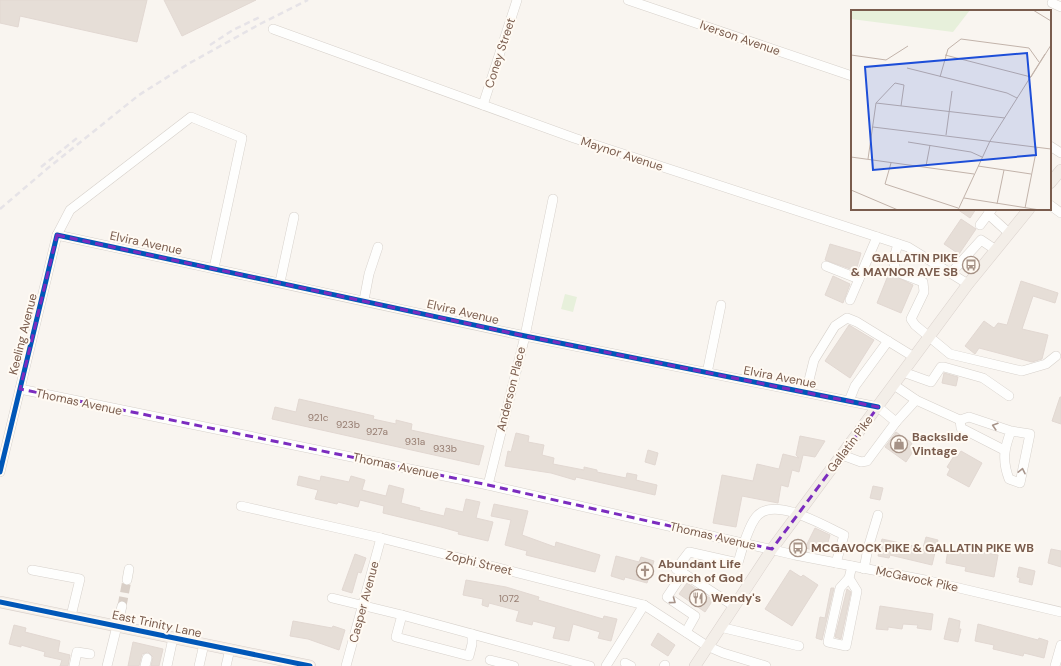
<svg xmlns="http://www.w3.org/2000/svg" width="1061" height="666" font-family="'DM Sans',sans-serif">
<rect width="100%" height="100%" fill="#f9f5f0"/>
<path fill="#e7f0db" d="M565 294 577 297 573 312 561 309Z"/>
<g fill="#e6ded7" stroke="#e2d8d2">
<path d="M0 0H147L137 42 20 16 18 27 0 23Z"/>
<path d="M164 0H256L182 36Z"/>
<path d="M957 209H976L970 218Z"/>
<path d="M961 219 976 229 959 254 944 244Z"/>
<path d="M830 244 861 253 856 271 825 260Z"/>
<path d="M889 273 913 285 901 313 877 303Z"/>
<path d="M833 276 850 284 843 303 825 295Z"/>
<path d="M1021 281 1058 293 1055 303 1033 296 1022 329 1048 335 1042 359 1032 362 979 348 975 354 965 346 984 321 994 328 998 323 1007 325Z"/>
<path d="M849 325 874 340 850 378 825 361Z"/>
<path d="M944 373 958 377 956 386 942 383Z"/>
<path d="M1060 397H1061V424L1052 421Z"/>
<path d="M299 399 374 416 373 419 396 424V420L412 424 411 430 484 446 479 465 272 419 275 407 296 412Z"/>
<path d="M896 432 912 443 910 447 914 450 906 462 885 447Z"/>
<path d="M516 433 529 436 528 442 544 445 542 455 554 458 553 464 584 470V467L597 470V472L626 478 627 473 637 475 636 480 657 485 655 495 576 477 575 480 551 473 505 466 508 451 511 452Z"/>
<path d="M800 436 825 441 815 457 803 455 799 472 792 470 788 487 781 485 778 503 742 496 736 527 713 523 722 475 753 481 757 464 779 469 783 454 799 458 796 455Z"/>
<path d="M648 450 658 453 655 465 645 462Z"/>
<path d="M961 451 982 463 969 487 947 475 950 469 947 467 954 456 957 457Z"/>
<path d="M299 476 320 481 321 476 349 482 351 476 365 480 362 490 386 496 389 485 404 489 401 503 420 508 419 510 444 516 446 508 463 512 466 499 480 502 476 518 493 522 488 541 458 534 459 532 441 527 383 513 384 506 360 500 358 507 338 502 337 504 315 499 318 490 297 485Z"/>
<path d="M873 486 883 488 880 500 870 498Z"/>
<path d="M494 504 528 511 522 535 555 547 556 542 600 555 595 572 526 555 527 551 505 545 511 520 491 516Z"/>
<path d="M815 528 830 535 825 553 805 548Z"/>
<path d="M926 537 938 540 932 565 890 555 889 558 878 556 882 539 923 548Z"/>
<path d="M970 547 980 550V552L998 555 994 577 965 571 966 567 946 563 948 549 969 553Z"/>
<path d="M1051 549 1061 551V567L1048 563Z"/>
<path d="M355 554 366 558 361 573 358 572 352 593 342 590Z"/>
<path d="M616 556 639 562 641 557 654 561 647 583 625 577 624 580 611 576Z"/>
<path d="M1019 567 1035 571 1032 585 1019 582 1020 578 1017 577Z"/>
<path d="M790 570 801 577 803 575 818 585 792 626 765 609Z"/>
<path d="M466 580 506 587 539 597 538 600 603 619 604 616 617 619 611 641 598 638 600 632 573 624 569 641 553 638 556 627 533 621 532 625 516 621 519 611 489 603 488 607 482 605 483 599 463 595Z"/>
<path d="M687 583 713 600 705 612 679 594Z"/>
<path d="M831 588H834L822 640 816 638 820 617 825 618Z"/>
<path d="M847 589 851 592 841 639 835 637Z"/>
<path d="M880 606 933 614 931 630 917 628 918 625 903 624 902 629 888 627V630L876 629Z"/>
<path d="M949 618 960 621 959 629H961L958 642 944 639Z"/>
<path d="M293 621 332 628 333 626 345 630 339 650 308 639 290 636Z"/>
<path d="M978 624 1038 640 1039 638 1048 641 1044 658 1024 653 1023 656 993 649 994 645 975 641Z"/>
<path d="M14 625 26 628 25 632 60 641 58 652 70 655 68 666H60L62 660 44 656 45 652 21 645V647L9 644Z"/>
<path d="M658 633 675 645 668 656 651 645Z"/>
<path d="M133 642 163 649 159 666H151L153 657 148 652 142 654 139 666H128Z"/>
</g>
<g fill="none" stroke-linecap="round" stroke-linejoin="round">
<path stroke="#d9cfc7" stroke-width="9" stroke-dasharray="9 4.5" stroke-linecap="butt" d="M122 606 127 580"/>
<g stroke="#d7d1cb" stroke-width="10">
<g id="minor">
<path d="M628 0 852 76"/>
<path d="M1052 3 1061 7"/>
<path d="M273 29 574 138 908 247 968 284"/>
<path d="M483 105 517 0"/>
<path d="M1050 146 1061 153"/>
<path d="M1050 205 1061 213"/>
<path d="M988 214 1009 233"/>
<path d="M980 225 992 209"/>
<path d="M57 235 70 210 191 117 242 138 214 268"/>
<path d="M898 244 893 261 897 272 923 282 924 292 911 319 915 325 950 354 1022 371 1046 364 1056 356"/>
<path d="M826 266 859 279"/>
<path d="M951 273 981 240 996 250"/>
<path d="M280 282 294 217"/>
<path d="M364 300 369 274 378 247"/>
<path d="M850 300 877 237"/>
<path d="M903 372 931 382 941 367H944L983 378 1009 396"/>
<path d="M707 373 721 305"/>
<path d="M894 385 916 400 960 420 969 417 1011 431C1004 449 1002 460 1009 479L1020 483 1030 434 1011 431"/>
<path d="M20 389 488 485 795 555 925 580 1061 612"/>
<path d="M806 392 814 360 835 326 847 318 857 322 914 357"/>
<path d="M849 401 855 386 888 341"/>
<path d="M960 420 961 428 1004 450"/>
<path d="M842 455 861 462 867 461 896 422 916 400"/>
<path d="M0 472 57 235 525 336 878 407 896 422"/>
<path d="M488 485 525 336 553 199"/>
<path d="M241 506 381 538 644 605 707 646 723 653 766 666"/>
<path d="M864 569 868 548 878 515"/>
<path d="M32 570 80 579 71 616"/>
<path d="M683 573 676 569 689 552 738 563C741 552 750 522 758 515 777 497 824 526 844 535L836 563"/>
<path d="M849 578 857 591 846 646 828 642 840 588 849 578 852 566"/>
<path d="M127 580 129 569"/>
<path d="M332 598 402 615 590 666"/>
<path d="M402 615 396 637 469 656 472 644V634"/>
<path d="M720 627 799 646"/>
<path d="M686 632 695 616 667 597 683 573 734 606"/>
<path d="M490 660 514 666"/>
<path d="M625 663 631 666"/>
<path d="M74 666 77 652 90 654"/>
<path d="M107 666 122 606"/>
<path d="M145 666 147 658"/>
<path d="M167 666 173 638"/>
<path d="M199 666 204 644"/>
<path d="M226 666 230 649"/>
<path d="M346 666 381 538"/>
<path d="M606 666 644 605"/>
<path d="M664 666 665 665"/>
<path d="M1055 666 1061 645"/>
</g>
</g>
<g stroke="#dad1cc" stroke-width="12">
<g id="major">
<path d="M1050 183 1061 170"/>
<path d="M0 602 310 666"/>
<path d="M695 666 772 549 968 284 1029 209"/>
</g>
</g>
<use href="#minor" stroke="#fefefd" stroke-width="9"/>
<use href="#major" stroke="#f3eee8" stroke-width="11"/>
<g stroke="#e6e3e7" stroke-width="2.5" stroke-dasharray="6 4" stroke-linecap="butt">
<path d="M210 45 233 30 262 16"/>
<path d="M41 167 77 138"/>
<path d="M0 209 48 168 139 95 188 64 260 24 308 0"/>
</g>
<g stroke="#fffaf3" stroke-width="8">
<g id="cycleway">
<path d="M0 472 57 235 525 336 878 407"/>
<path d="M0 602 310 666"/>
</g>
</g>
<use href="#cycleway" stroke="#0057b8" stroke-width="5"/>
</g>
<defs><path id="oneway-chevron" d="M-2-3.5L2.5 0L-2 3.5" fill="none" stroke-width="1.6" stroke-linecap="round" stroke-linejoin="round"/></defs>
<g stroke="#a8958b">
<use href="#oneway-chevron" transform="translate(995 426) rotate(-163)"/>
<use href="#oneway-chevron" transform="translate(1022 471) rotate(-78)"/>
<use href="#oneway-chevron" transform="translate(673 601) rotate(36)"/>
</g>
<path fill="none" stroke="#7b2cbf" stroke-width="3" stroke-dasharray="8 5" stroke-linejoin="round" d="M57 235 525 336 878 407 772 549 488 485 20 389Z"/>
<defs>
<g id="bus-ring" transform="scale(0.9)"><circle r="9.5" fill="#fffaf3" stroke="#a69286" stroke-width="1.5"/><path d="M-5-6H5V4H4V6H2V4H-2V6H-4V4H-5ZM-3.5-4V0h7V-4ZM-3.5 1.2v1.5H-2V1.2ZM2 1.2v1.5H3.5V1.2Z" fill="#a69286"/></g>
<g id="shop-ring" transform="scale(0.9)"><circle r="9.5" fill="#fffaf3" stroke="#a69286" stroke-width="1.5"/><path d="M-5-2.5h2.3a2.7 3.5 0 0 1 5.4 0H5L5.5 6h-11ZM-1.5-2.5h3a1.5 2.3 0 0 0-3 0Z" fill="#a69286"/></g>
<g id="church-ring" transform="scale(0.9)"><circle r="9.5" fill="#fffaf3" stroke="#a69286" stroke-width="1.5"/><path d="M-1.2-6h2.4v3.5h3.3v2.4h-3.3V6h-2.4V-.1h-3.3v-2.4h3.3Z" fill="#a69286"/></g>
<g id="restaurant-ring" transform="scale(0.9)"><circle r="9.5" fill="#fffaf3" stroke="#a69286" stroke-width="1.5"/><path d="M-5-6h1v4h1v-4h1v4h1v-4h1v5L-1.5 .5V6h-2V.5L-5-1ZM5-6V6H3V1.5H1.5Q1.5-4 5-6Z" fill="#a69286"/></g>
</defs>
<g fill-rule="evenodd">
<use href="#bus-ring" x="971" y="265"/>
<use href="#shop-ring" x="899" y="444"/>
<use href="#bus-ring" x="798" y="548"/>
<use href="#church-ring" x="645" y="571"/>
<use href="#restaurant-ring" x="698" y="598"/>
</g>
<g text-anchor="middle" dominant-baseline="central" stroke-width="4" stroke-linejoin="round" paint-order="stroke">
<g font-size="10" fill="#977e72">
<text x="318" y="417">921c</text>
<text x="348" y="424">923b</text>
<text x="377" y="431">927a</text>
<text x="415" y="441">931a</text>
<text x="445" y="448">933b</text>
<text x="509" y="598">1072</text>
</g>
<g font-size="12" fill="#7a5c4d" stroke="#fffaf3">
<text transform="translate(740 38) rotate(19)">Iverson Avenue</text>
<text transform="translate(500 53) rotate(-72)">Coney Street</text>
<text transform="translate(622 154) rotate(18)">Maynor Avenue</text>
<text transform="translate(146 243) rotate(12)">Elvira Avenue</text>
<text transform="translate(463 312) rotate(13)">Elvira Avenue</text>
<text transform="translate(23 334) rotate(-76)">Keeling Avenue</text>
<text transform="translate(780 377) rotate(11)">Elvira Avenue</text>
<text transform="translate(511 389) rotate(-76)">Anderson Place</text>
<text transform="translate(79 402) rotate(12)">Thomas Avenue</text>
<text transform="translate(850 444) rotate(-53)">Gallatin Pike</text>
<text transform="translate(396 466) rotate(12)">Thomas Avenue</text>
<text transform="translate(713 536) rotate(13)">Thomas Avenue</text>
<text transform="translate(479 563) rotate(14)">Zophi Street</text>
<text transform="translate(917 579) rotate(12)">McGavock Pike</text>
<text transform="translate(364 602) rotate(-75)">Casper Avenue</text>
<text transform="translate(157 624) rotate(12)">East Trinity Lane</text>
</g>
<g font-size="12" font-weight="bold" fill="#7a5c4d" stroke="#fffaf3" text-anchor="start">
<text x="958" y="258" text-anchor="end">GALLATIN PIKE<tspan x="958" dy="14">&amp; MAYNOR AVE SB</tspan></text>
<text x="912" y="437">Backslide<tspan x="912" dy="14">Vintage</tspan></text>
<text x="811" y="548">MCGAVOCK PIKE &amp; GALLATIN PIKE WB</text>
<text x="658" y="564">Abundant Life<tspan x="658" dy="14">Church of God</tspan></text>
<text x="711" y="598">Wendy's</text>
</g>
</g>
<g transform="translate(851 10)">
<rect width="200" height="200" fill="#f9f5f0"/>
<path d="M0 0H119L102 22 0 9Z" fill="#e7f0db"/>
<path fill="none" stroke="#c2b3aa" stroke-width="1" d="M182 0 200 11M0 45 35 50 57 36M94 45 180 67M56 58 156 83 166 88M89 67 97 39 110 29 178 38 188 52M180 67 200 35M25 93 44 73 53 75 50 96M22 117 200 139M95 125 101 81M57 132 120 142 131 147M0 147 123 164M17 149 25 93 154 108M40 153 34 174 107 198M75 156 79 135M127 156 180 164M0 180 47 200M113 188 189 200M146 194 153 160M174 198 186 137M107 200 139 131 194 44"/>
<path fill="#1d4ed8" fill-opacity="0.15" stroke="#1d4ed8" stroke-width="2" d="M176 43 185 145 22 160 14 57Z"/>
<rect width="200" height="200" fill="none" stroke="#7a5c4d" stroke-width="2"/>
</g>
</svg>
